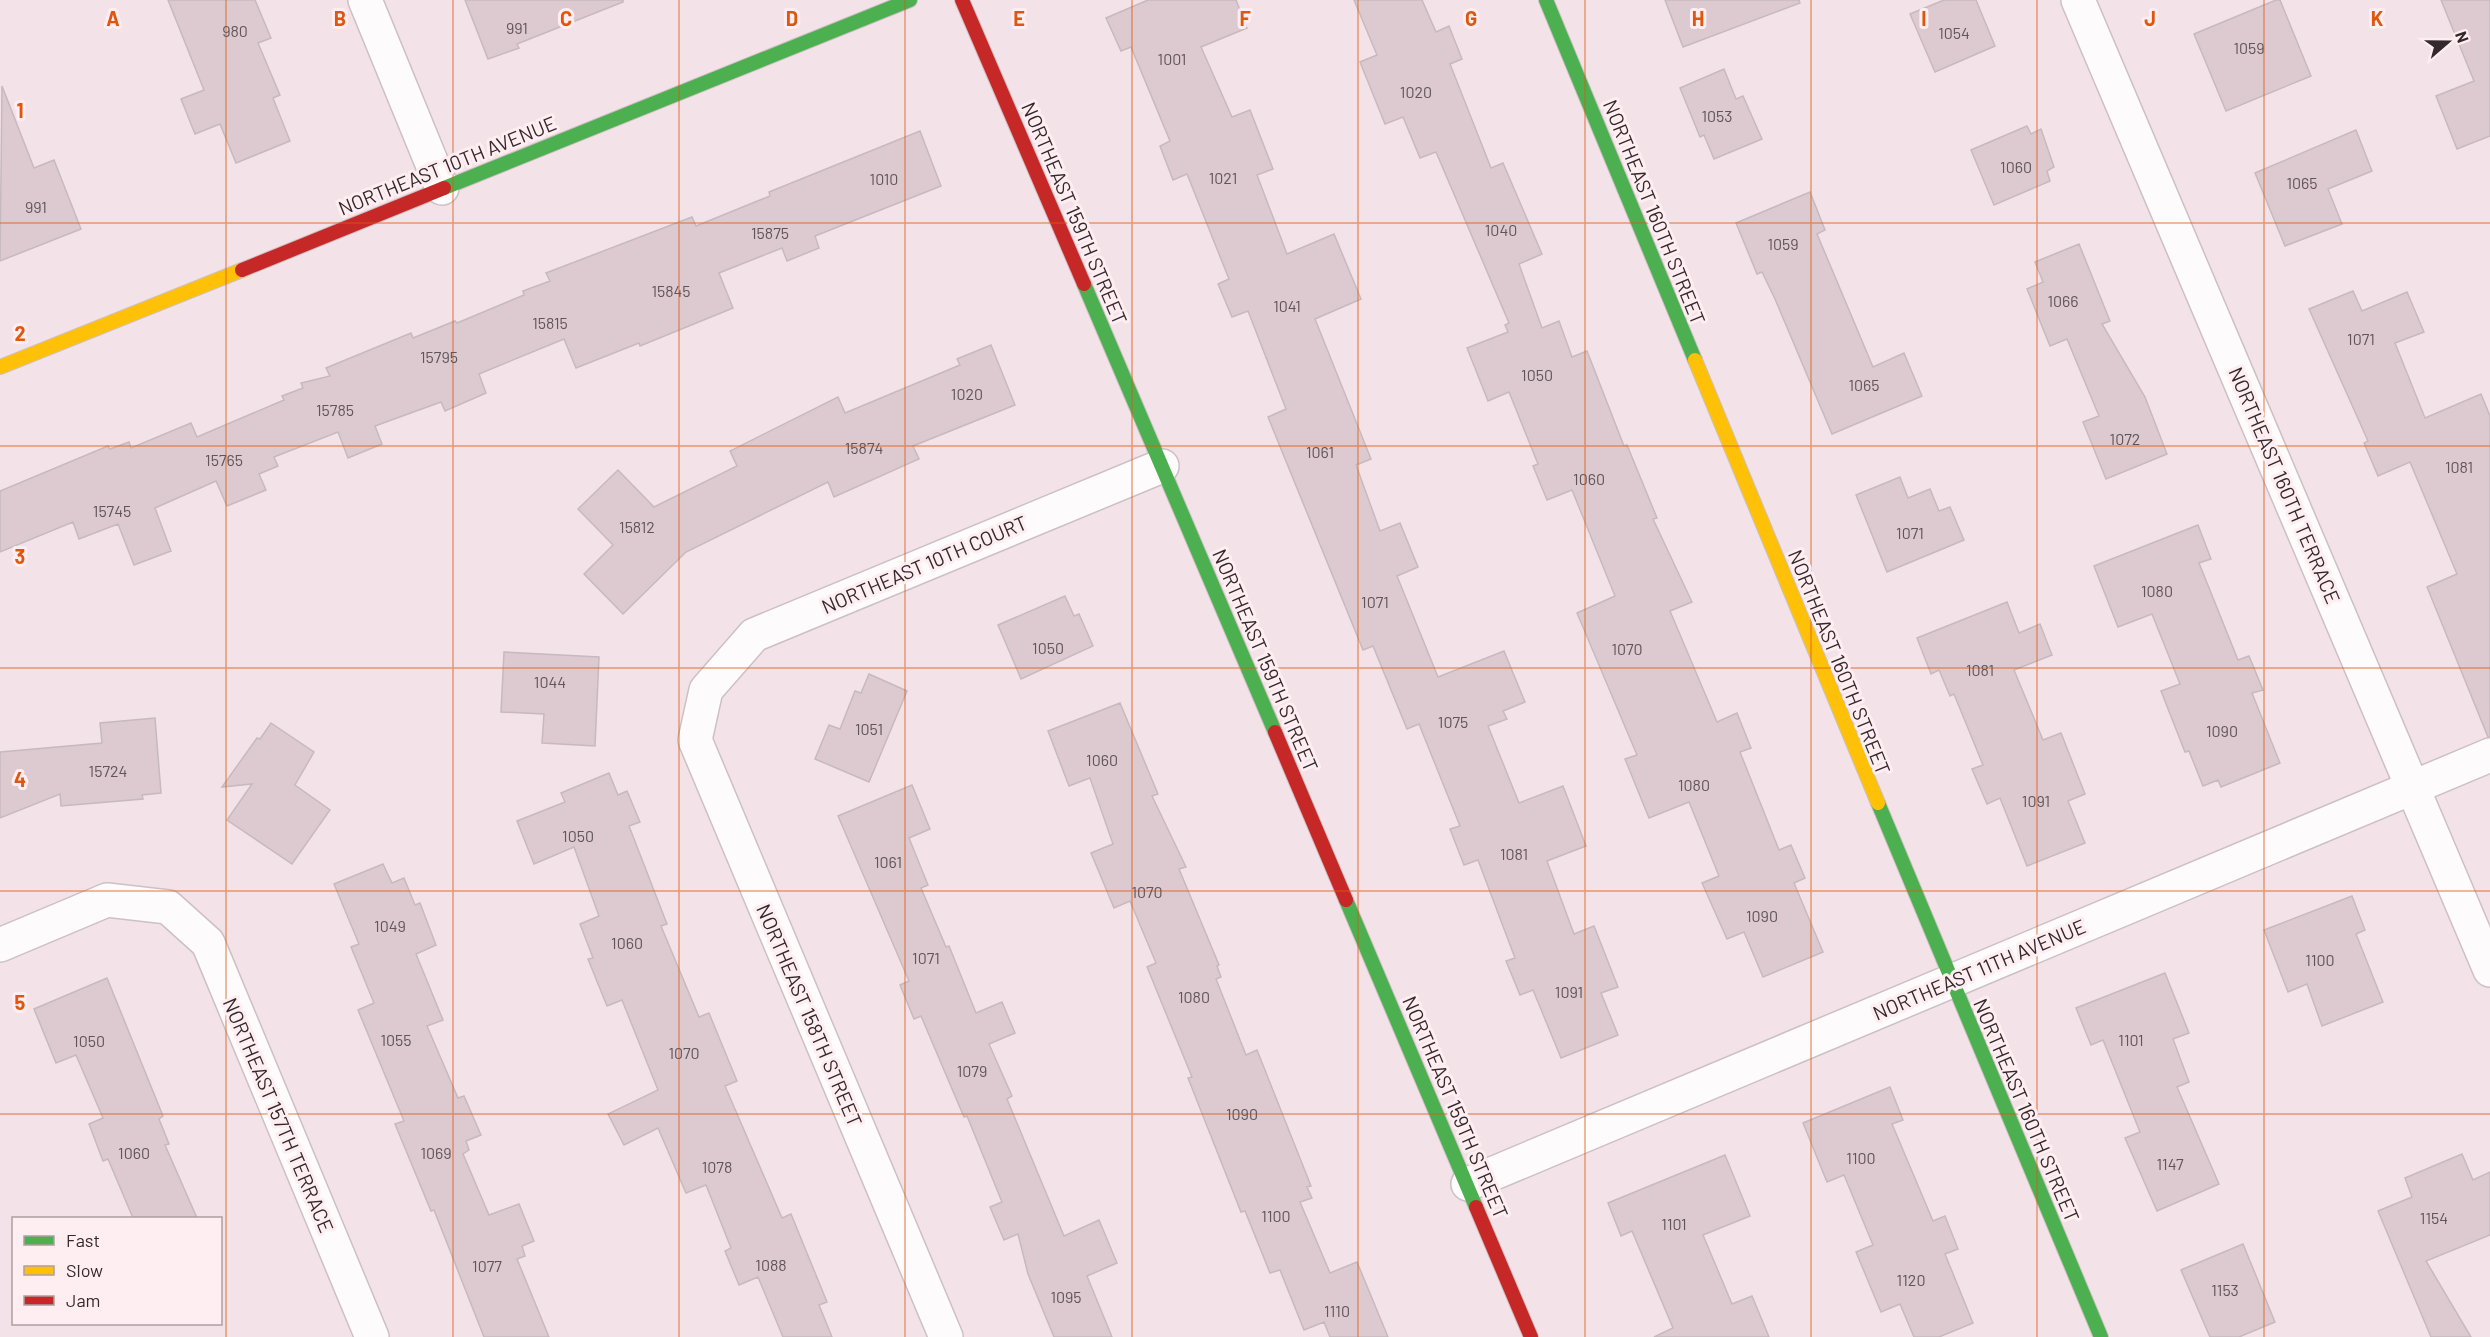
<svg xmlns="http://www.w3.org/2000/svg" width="2490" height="1337" font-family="Barlow,sans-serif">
<rect width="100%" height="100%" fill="#f3e3e8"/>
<g fill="#dccad0" stroke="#c6babe" stroke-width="1.5">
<path d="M168 0H255L271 38 258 43 280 95 273 98 290 141 236 163 220 124 195 134 181 99 204 90Z"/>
<path d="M465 0H623V2L517 44 519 48 488 59Z"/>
<path d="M1148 0H1236L1247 28 1201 47 1232 117 1250 110 1273 169 1257 175 1287 254 1334 234 1361 299 1315 319 1371 459 1356 465 1380 531 1400 523 1418 567 1397 576 1438 677 1504 651 1525 702 1503 711 1507 719 1488 726 1519 803 1563 786 1586 846 1547 861 1574 934 1594 926 1618 987 1601 993 1618 1035 1561 1058 1533 990 1520 995 1506 961 1515 958 1478 860 1464 865 1450 829 1460 826 1419 724 1407 729 1373 646 1363 650 1268 417 1286 409 1248 311 1232 317 1218 284 1229 279 1187 174 1173 180 1160 146 1170 141 1131 47 1121 51 1106 18Z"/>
<path d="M1354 0H1422L1436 32 1449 26 1462 59 1450 64 1491 168 1503 163 1542 254 1519 264 1542 328 1559 321 1572 357 1587 351 1624 446 1627 445 1657 518 1653 519 1692 602 1670 611 1717 722 1737 713 1751 748 1740 752 1779 850 1791 845 1805 878 1794 883 1823 952 1763 977 1744 932 1727 939 1702 883 1719 876 1689 802 1649 818 1625 759 1637 755 1577 613 1615 596 1572 490 1547 500 1533 466 1538 464 1509 392 1488 401 1467 348 1508 332 1505 325 1509 323 1436 152 1420 158 1403 117 1385 124 1360 62 1377 55Z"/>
<path d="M1665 0H1799L1800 3 1683 47Z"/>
<path d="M1944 0H1976L1995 46 1935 72 1910 14Z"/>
<path d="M2276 0H2280L2311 76 2226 111 2194 34Z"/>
<path d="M2441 0H2490V136L2457 149 2436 96 2474 81Z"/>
<path d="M1724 69 1736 99 1743 96 1762 139 1714 159 1704 135 1700 137 1680 88Z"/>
<path d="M2 86 34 168 54 160 81 229 0 261Z"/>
<path d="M2027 126 2031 134 2041 129 2054 167 2047 171 2050 181 1994 205 1971 150Z"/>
<path d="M2356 130 2372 171 2328 189 2342 224 2285 246 2255 173Z"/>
<path d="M920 131 941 186 815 236 819 248 787 261 782 248 719 273 733 308 640 346 639 343 576 368 564 339 479 374 486 393 445 411 441 402 375 426 382 444 348 458 338 432 274 457 278 466 259 474 266 490 227 506 216 481 155 508 171 551 134 565 118 524 79 539 73 522 0 552V491L108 446 110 449 129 442 131 448 191 423 197 437 284 400 282 396 303 388 301 383 330 376 326 368 411 333 413 338 455 321 457 323 524 295 523 291 550 281 546 273 692 217 696 226 770 196 769 192Z"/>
<path d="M1810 192 1825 230 1817 234 1873 367 1904 353 1922 396 1832 434 1775 299 1762 272 1757 274 1736 223Z"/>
<path d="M2079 244 2110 321 2102 324 2145 397 2167 454 2106 479 2083 422 2099 416 2067 339 2050 346 2027 289 2043 282 2035 262Z"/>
<path d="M2353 291 2362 311 2407 292 2424 332 2395 343 2425 418 2481 394 2490 416V737H2488L2427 587 2457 574 2410 462 2378 476 2364 443 2368 441 2309 309Z"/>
<path d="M991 345 1015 405 913 446 919 459 834 497 828 482 686 552 623 614 584 574 613 545 578 509 618 470 654 507 737 466 730 451 838 397 845 413 960 365 957 359Z"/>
<path d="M1900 477 1908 498 1930 489 1939 511 1950 507 1964 540 1887 572 1856 495Z"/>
<path d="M2198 525 2211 559 2199 563 2238 660 2249 656 2263 690 2252 693 2280 763 2221 787 2218 780 2203 786 2189 751 2185 752 2161 691 2180 684 2152 614 2118 627 2094 566Z"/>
<path d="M1065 596 1074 616 1079 614 1093 646 1021 679 998 625Z"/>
<path d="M2007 602 2019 633 2040 624 2052 655 2014 670 2043 740 2061 733 2085 794 2068 801 2085 843 2027 866 2000 798 1987 804 1972 769 1983 765 1954 694 1950 696 1939 670 1931 674 1917 638Z"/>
<path d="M504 652 599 657 595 746 542 743 544 714 501 712Z"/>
<path d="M869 674 907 691 869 782 815 759 829 725 840 729 855 691 861 693Z"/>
<path d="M1120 703 1158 794 1152 796 1186 867 1179 869 1219 965 1217 966 1221 977 1216 979 1246 1055 1257 1050 1311 1186 1307 1187 1312 1198 1300 1202 1330 1273 1357 1262 1388 1337H1330L1324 1322 1304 1330 1280 1270 1270 1273 1245 1211 1241 1212 1188 1078 1192 1077 1147 967 1156 963 1130 901 1114 908 1091 853 1113 844 1090 778 1069 786 1048 731Z"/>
<path d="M155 718 161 793 142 795 143 799 61 806 60 794 0 818V752L102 743 100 723Z"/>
<path d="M271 723 314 752 295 785 330 810 292 864 227 820 252 784 222 787 257 738 260 739Z"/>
<path d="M609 773 618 795 627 791 640 822 629 826 667 924 661 926 699 1017 709 1013 737 1081 725 1086 782 1218 791 1214 827 1302 819 1305 832 1337H783L758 1277 739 1285 725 1251 731 1248 706 1185 686 1193 658 1128 624 1145 608 1114 658 1090 622 1000 607 1006 588 959 593 958 580 924 599 916 574 847 534 864 517 821 565 802 561 793Z"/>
<path d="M912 785 930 829 909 838 928 885 921 888 946 947 949 946 976 1013 1002 1002 1015 1033 989 1044 1012 1096 1007 1099 1064 1236 1099 1220 1117 1263 1087 1276 1112 1337H1054L1028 1274 1018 1234 1004 1240 990 1207 1002 1202 967 1116 964 1117 921 1016 914 1019 900 985 909 981 838 816Z"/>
<path d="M383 864 392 883 404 878 415 905 420 903 436 945 416 954 443 1020 427 1026 458 1098 464 1096 481 1135 466 1141 469 1150 463 1154 489 1215 519 1204 534 1241 522 1246 525 1256 517 1259 549 1337H484L434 1210 431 1211 395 1124 404 1121 358 1010 374 1003 351 947 359 944 334 884Z"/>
<path d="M2352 896 2365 930 2356 934 2383 1002 2322 1026 2307 984 2288 992 2264 930Z"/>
<path d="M2165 973 2189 1033 2173 1039 2189 1082 2177 1087 2219 1184 2157 1211 2125 1138 2140 1132 2103 1040 2091 1045 2076 1008Z"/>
<path d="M107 978 163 1116 159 1119 169 1144 165 1145 197 1218H133L108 1159 103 1161 89 1124 103 1118 76 1055 56 1063 34 1009Z"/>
<path d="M1890 1087 1903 1120 1892 1124 1933 1221 1945 1216 1958 1249 1945 1254 1973 1323 1939 1337H1914L1900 1304 1881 1312 1856 1252 1873 1245 1844 1175 1827 1182 1803 1123Z"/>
<path d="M2462 1154 2473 1180 2490 1172V1235L2426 1261 2471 1337H2431L2378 1211 2412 1197 2405 1178Z"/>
<path d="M1725 1155 1750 1216 1703 1235 1732 1304 1752 1296 1769 1337H1654L1673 1328 1632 1231 1621 1236 1608 1203Z"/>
<path d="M2243 1244 2275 1322 2239 1337H2210L2181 1270Z"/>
</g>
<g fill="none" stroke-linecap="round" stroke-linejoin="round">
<g stroke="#cdc0c4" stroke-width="36">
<g id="street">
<path d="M365 0 442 188"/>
<path d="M2078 0 2490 970"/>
<path d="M0 945 107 900 168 907 208 943 372 1337"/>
<path d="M1468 1184 2490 755"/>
<path d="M946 1337 695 740 706 690 754 635 1162 466"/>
</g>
</g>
<g stroke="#cdc0c4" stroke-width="16">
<g id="fast">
<path d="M1546 0 1695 360"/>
<path d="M444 188 910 0"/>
<path d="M1084 284 1275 732"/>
<path d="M1878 803 2101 1337"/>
<path d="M1346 900 1476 1207"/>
</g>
</g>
<g stroke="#cdc0c4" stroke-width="16">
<g id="slow">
<path d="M1695 360 1878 803"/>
<path d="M0 367 242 270"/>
</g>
</g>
<g stroke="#cdc0c4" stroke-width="16">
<g id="jam">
<path d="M962 0 1084 284"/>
<path d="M242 270 444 188"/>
<path d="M1275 732 1346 900"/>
<path d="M1476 1207 1531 1337"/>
</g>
</g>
<use href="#street" stroke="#fdfbfc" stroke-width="33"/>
<use href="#fast" stroke="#4caf50" stroke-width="14"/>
<use href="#slow" stroke="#ffc107" stroke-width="14"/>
<use href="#jam" stroke="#c62828" stroke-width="14"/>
</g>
<path fill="none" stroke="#df570e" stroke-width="1.5" stroke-opacity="0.55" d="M226 0V1337M453 0V1337M679 0V1337M905 0V1337M1132 0V1337M1358 0V1337M1585 0V1337M1811 0V1337M2037 0V1337M2264 0V1337M0 223H2490M0 446H2490M0 668H2490M0 891H2490M0 1114H2490"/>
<g text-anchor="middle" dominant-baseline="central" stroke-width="6" stroke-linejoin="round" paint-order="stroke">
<g font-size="16" fill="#615558">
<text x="517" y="27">991</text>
<text x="235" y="30">980</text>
<text x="1954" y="32">1054</text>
<text x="2249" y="47">1059</text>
<text x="1172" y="58">1001</text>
<text x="1416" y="91">1020</text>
<text x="1717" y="115">1053</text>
<text x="2016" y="166">1060</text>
<text x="1223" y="177">1021</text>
<text x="884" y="178">1010</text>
<text x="2302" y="182">1065</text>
<text x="36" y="206">991</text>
<text x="1501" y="229">1040</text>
<text x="770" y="232">15875</text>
<text x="1783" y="243">1059</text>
<text x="671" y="290">15845</text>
<text x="2063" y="300">1066</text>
<text x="1287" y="305">1041</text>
<text x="550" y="322">15815</text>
<text x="2361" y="338">1071</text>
<text x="439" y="356">15795</text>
<text x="1537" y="374">1050</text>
<text x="1864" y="384">1065</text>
<text x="967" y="393">1020</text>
<text x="335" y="409">15785</text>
<text x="2125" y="438">1072</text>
<text x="864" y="447">15874</text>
<text x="1320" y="451">1061</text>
<text x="224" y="459">15765</text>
<text x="2459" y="466">1081</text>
<text x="1589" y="478">1060</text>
<text x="112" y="510">15745</text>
<text x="637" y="526">15812</text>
<text x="1910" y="532">1071</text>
<text x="2157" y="590">1080</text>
<text x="1375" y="601">1071</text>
<text x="1048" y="647">1050</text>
<text x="1627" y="648">1070</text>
<text x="1980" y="669">1081</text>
<text x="550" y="681">1044</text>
<text x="1453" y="721">1075</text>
<text x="869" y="728">1051</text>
<text x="2222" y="730">1090</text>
<text x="1102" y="759">1060</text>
<text x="108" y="770">15724</text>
<text x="1694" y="784">1080</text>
<text x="2036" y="800">1091</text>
<text x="578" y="835">1050</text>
<text x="1514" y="853">1081</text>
<text x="888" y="861">1061</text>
<text x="1147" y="891">1070</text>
<text x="1762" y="915">1090</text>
<text x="390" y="925">1049</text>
<text x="627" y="942">1060</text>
<text x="926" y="957">1071</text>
<text x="2320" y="959">1100</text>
<text x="1569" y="991">1091</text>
<text x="1194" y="996">1080</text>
<text x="396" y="1039">1055</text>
<text x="2131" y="1039">1101</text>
<text x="89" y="1040">1050</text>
<text x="684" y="1052">1070</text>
<text x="972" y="1070">1079</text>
<text x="1242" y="1113">1090</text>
<text x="134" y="1152">1060</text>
<text x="436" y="1152">1069</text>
<text x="1861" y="1157">1100</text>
<text x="2170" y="1163">1147</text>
<text x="717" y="1166">1078</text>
<text x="1276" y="1215">1100</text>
<text x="2434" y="1217">1154</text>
<text x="1674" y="1223">1101</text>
<text x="771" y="1264">1088</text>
<text x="487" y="1265">1077</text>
<text x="1911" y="1279">1120</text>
<text x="2225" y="1289">1153</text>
<text x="1066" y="1296">1095</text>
<text x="1337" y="1310">1110</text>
</g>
<g font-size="20" fill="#33292c" stroke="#feeef2">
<text transform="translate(447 165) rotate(-22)">NORTHEAST 10TH AVENUE</text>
<text transform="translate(1655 212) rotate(68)">NORTHEAST 160TH STREET</text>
<text transform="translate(1075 213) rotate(67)">NORTHEAST 159TH STREET</text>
<text transform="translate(2285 485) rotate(67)">NORTHEAST 160TH TERRACE</text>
<text transform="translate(924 564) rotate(-23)">NORTHEAST 10TH COURT</text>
<text transform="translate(1266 660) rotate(67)">NORTHEAST 159TH STREET</text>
<text transform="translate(1840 662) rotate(68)">NORTHEAST 160TH STREET</text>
<text transform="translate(1979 969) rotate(-23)">NORTHEAST 11TH AVENUE</text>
<text transform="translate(810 1015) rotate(67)">NORTHEAST 158TH STREET</text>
<text transform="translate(1456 1107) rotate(67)">NORTHEAST 159TH STREET</text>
<text transform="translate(2027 1110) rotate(67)">NORTHEAST 160TH STREET</text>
<text transform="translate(279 1115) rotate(67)">NORTHEAST 157TH TERRACE</text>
</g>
</g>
<g font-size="20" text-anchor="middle" font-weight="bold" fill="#df570e" stroke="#feeef2" stroke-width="6" stroke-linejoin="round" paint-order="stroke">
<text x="113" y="26">A</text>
<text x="340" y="26">B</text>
<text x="566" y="26">C</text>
<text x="792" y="26">D</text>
<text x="1019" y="26">E</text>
<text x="1245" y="26">F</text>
<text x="1471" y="26">G</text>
<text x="1698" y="26">H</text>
<text x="1924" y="26">I</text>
<text x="2150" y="26">J</text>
<text x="2377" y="26">K</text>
<text x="20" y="118">1</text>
<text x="20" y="341">2</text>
<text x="20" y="564">3</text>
<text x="20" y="787">4</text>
<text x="20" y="1010">5</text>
</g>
<rect x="12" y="1217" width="210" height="108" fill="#feeef2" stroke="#ad9fa3" stroke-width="1.5"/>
<rect x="24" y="1236" width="30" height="9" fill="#4caf50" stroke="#ad9fa3" stroke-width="1.5"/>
<text x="66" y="1247" font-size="18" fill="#33292c">Fast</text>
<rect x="24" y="1266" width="30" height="9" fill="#ffc107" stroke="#ad9fa3" stroke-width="1.5"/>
<text x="66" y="1277" font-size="18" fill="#33292c">Slow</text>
<rect x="24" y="1296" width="30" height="9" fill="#c62828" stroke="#ad9fa3" stroke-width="1.5"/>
<text x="66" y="1307" font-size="18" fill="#33292c">Jam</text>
<g transform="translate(2448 42) rotate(70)" stroke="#feeef2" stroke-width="4.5" paint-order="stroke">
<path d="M0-4.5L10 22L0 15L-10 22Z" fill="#33292c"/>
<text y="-9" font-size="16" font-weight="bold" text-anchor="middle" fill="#33292c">N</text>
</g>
</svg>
